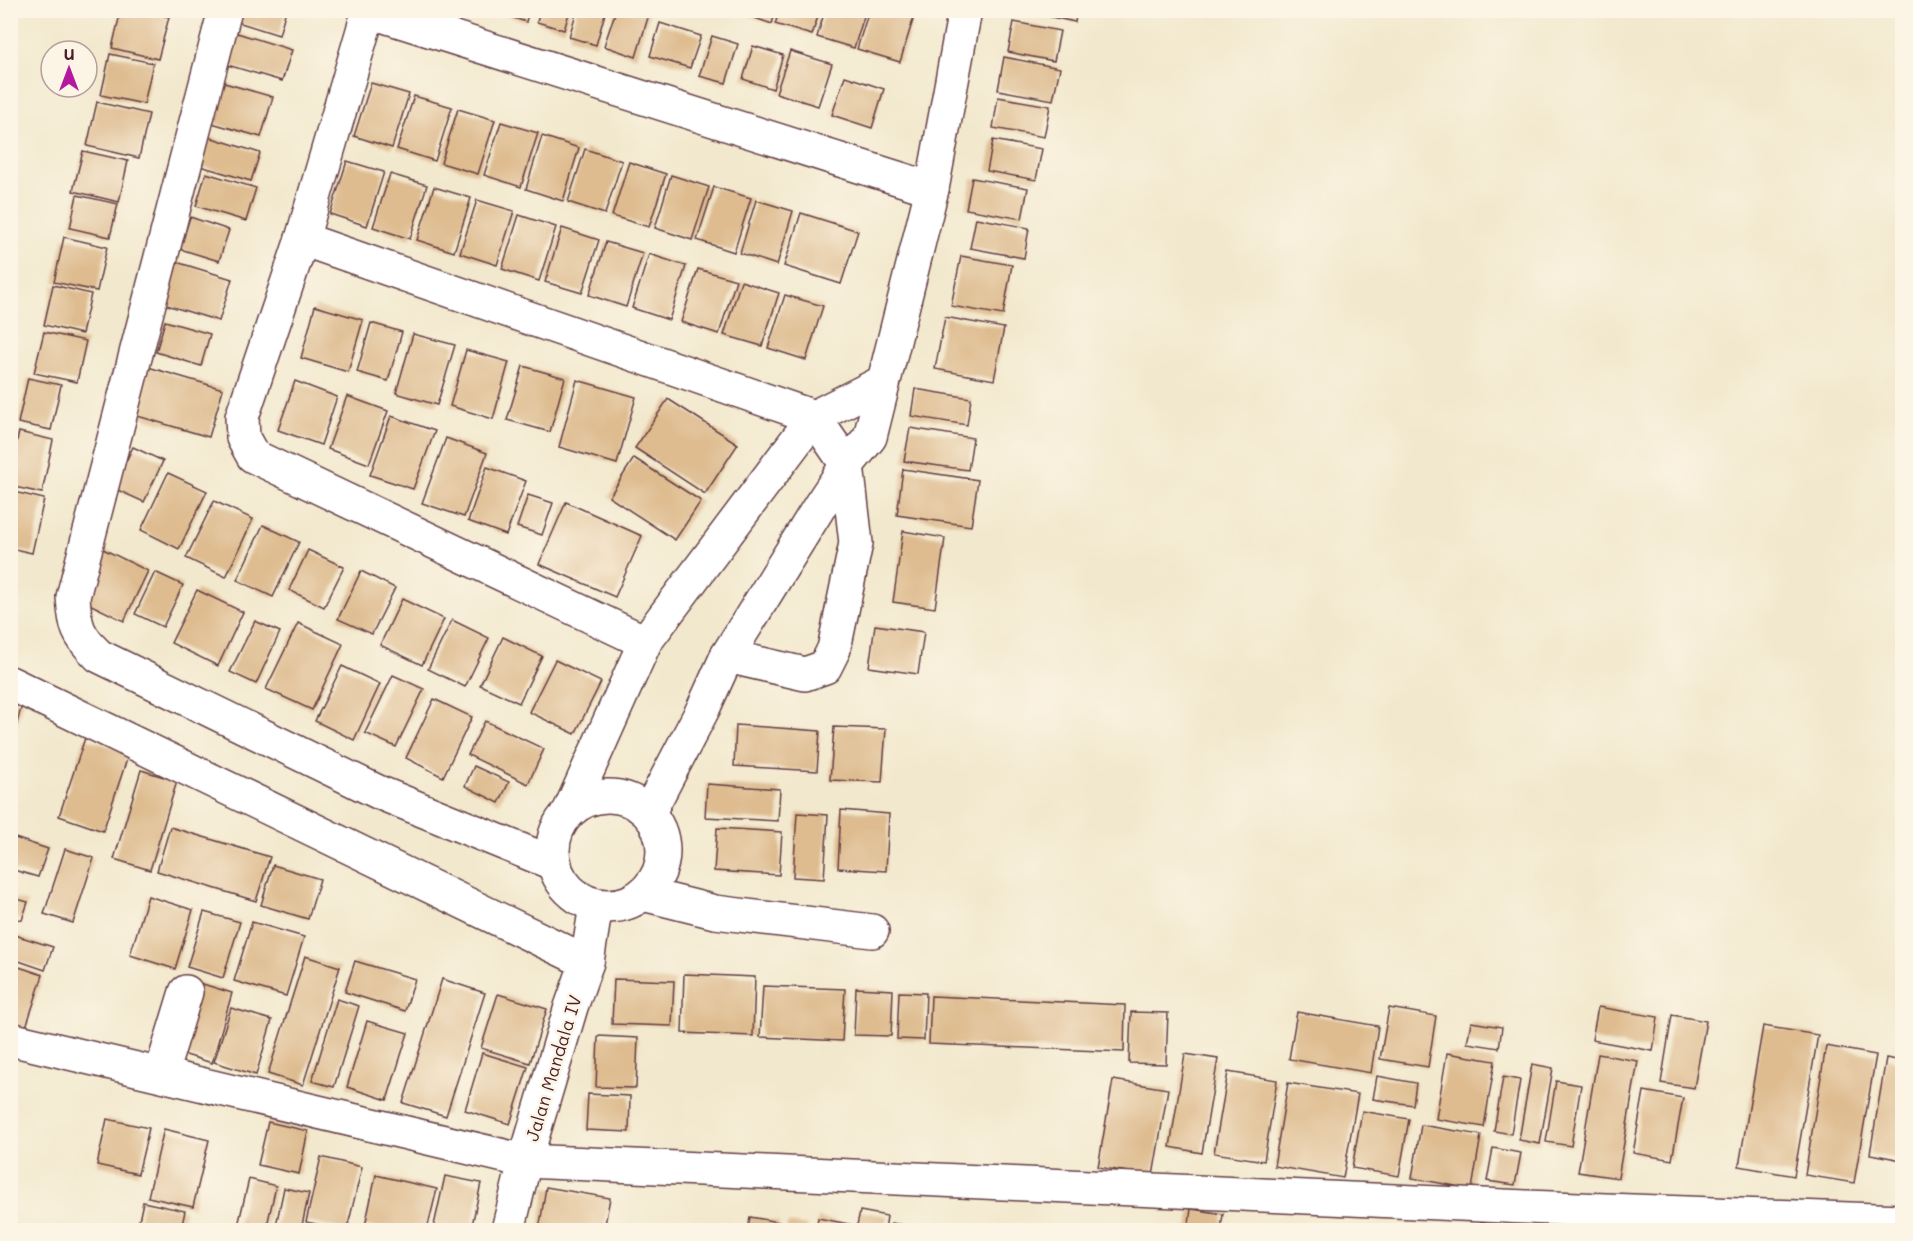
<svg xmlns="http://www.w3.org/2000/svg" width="1913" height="1241" font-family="Mali,sans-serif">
<rect width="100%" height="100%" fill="#fcf5e5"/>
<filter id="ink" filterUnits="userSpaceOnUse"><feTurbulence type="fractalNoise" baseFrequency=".0167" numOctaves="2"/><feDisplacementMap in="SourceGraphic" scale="12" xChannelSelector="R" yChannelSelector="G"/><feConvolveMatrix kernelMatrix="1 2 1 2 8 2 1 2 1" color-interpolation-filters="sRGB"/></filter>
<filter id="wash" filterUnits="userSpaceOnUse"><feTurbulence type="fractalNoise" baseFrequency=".008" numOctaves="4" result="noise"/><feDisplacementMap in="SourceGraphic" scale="24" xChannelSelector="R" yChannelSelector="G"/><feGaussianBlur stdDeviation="1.35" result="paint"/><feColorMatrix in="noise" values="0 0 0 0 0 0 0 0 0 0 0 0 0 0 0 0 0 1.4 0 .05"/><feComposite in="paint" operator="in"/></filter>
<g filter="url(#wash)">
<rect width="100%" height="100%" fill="#f2e8cd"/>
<g id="blocks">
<g fill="#debc90">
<path d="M121 10H142L169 17 158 59 112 48Z"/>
<path d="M234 10H286L279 35 231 20Z"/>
<path d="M490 10H529L526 22Z"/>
<path d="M540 10H570L564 30 537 22Z"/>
<path d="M577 10H606L596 45 569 37Z"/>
<path d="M616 10 650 11 636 57 604 46Z"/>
<path d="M732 10H776L772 24Z"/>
<path d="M780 10H820L812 35 775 24Z"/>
<path d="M825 10H866L854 48 817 37Z"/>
<path d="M869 10H916L900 62 857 49Z"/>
<path d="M1019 10H1077L1075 22Z"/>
<path d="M1014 22 1060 31 1054 61 1008 52Z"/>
<path d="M660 23 701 36 690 68 650 56Z"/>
<path d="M234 32 292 50 282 81 224 64Z"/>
<path d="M712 36 738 44 726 83 699 76Z"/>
<path d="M753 46 783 55 773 89 743 79Z"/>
<path d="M790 51 832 64 818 106 776 93Z"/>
<path d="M110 54 153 63 144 104 101 95Z"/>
<path d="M1004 57 1060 68 1053 100 998 90Z"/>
<path d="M845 76 884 89 872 128 832 115Z"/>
<path d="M214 80 273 97 261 137 201 120Z"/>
<path d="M371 83 409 94 392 148 354 136Z"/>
<path d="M414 96 452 107 435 161 397 149Z"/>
<path d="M998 97 1050 106 1044 137 993 128Z"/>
<path d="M97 102 149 114 139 158 87 146Z"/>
<path d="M458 109 495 120 478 174 441 163Z"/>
<path d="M501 122 538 133 521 187 484 175Z"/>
<path d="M542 136 579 148 563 201 526 189Z"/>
<path d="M209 137 260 153 251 181 200 166Z"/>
<path d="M993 140 1042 149 1036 180 987 171Z"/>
<path d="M585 149 622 161 605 214 568 202Z"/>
<path d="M83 151 128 161 119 202 73 191Z"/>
<path d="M347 161 384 172 367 226 330 214Z"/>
<path d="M629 162 666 174 649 227 612 216Z"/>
<path d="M206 173 256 188 246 221 196 206Z"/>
<path d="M390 174 427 185 410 239 373 227Z"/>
<path d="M671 175 709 187 692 240 655 228Z"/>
<path d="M972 178 1028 188 1022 219 966 209Z"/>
<path d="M434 187 471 198 454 252 417 240Z"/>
<path d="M714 187 751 198 734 252 697 240Z"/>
<path d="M77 195 118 204 110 237 70 228Z"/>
<path d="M477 200 514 211 497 265 460 253Z"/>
<path d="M756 200 793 211 777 265 740 253Z"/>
<path d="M801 213 858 231 841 284 784 266Z"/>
<path d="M519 215 556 227 539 281 502 269Z"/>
<path d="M190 217 229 230 219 261 180 249Z"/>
<path d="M976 218 1029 228 1024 258 970 248Z"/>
<path d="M562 228 599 240 582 293 545 282Z"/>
<path d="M64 237 107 247 97 291 54 282Z"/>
<path d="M606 242 643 253 626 307 589 295Z"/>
<path d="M649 254 686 266 669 320 632 308Z"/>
<path d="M961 256 1012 265 1003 315 951 306Z"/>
<path d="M173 261 232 279 219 321 160 303Z"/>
<path d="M698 269 736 280 719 334 681 322Z"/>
<path d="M741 281 779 293 762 346 724 335Z"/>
<path d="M53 285 91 294 82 334 44 325Z"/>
<path d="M785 295 823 306 806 360 768 348Z"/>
<path d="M315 306 363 320 348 372 301 358Z"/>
<path d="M945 317 1004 328 994 380 935 369Z"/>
<path d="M165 321 210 334 201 366 156 352Z"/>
<path d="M371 323 402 332 388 381 357 372Z"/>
<path d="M44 332 86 341 77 382 34 373Z"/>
<path d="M413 334 455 345 437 405 396 393Z"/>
<path d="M466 350 509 362 493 419 450 406Z"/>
<path d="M523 366 565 378 550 432 507 420Z"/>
<path d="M148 367 223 389 209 437 134 415Z"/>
<path d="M28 378 61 385 51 430 18 423Z"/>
<path d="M577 380 636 397 617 464 559 447Z"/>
<path d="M295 381 337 397 321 445 278 430Z"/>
<path d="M915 389 971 398 967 425 911 416Z"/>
<path d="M347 396 388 411 369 464 328 449Z"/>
<path d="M668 399 738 444 705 494 635 448Z"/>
<path d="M391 416 435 431 413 489 370 475Z"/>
<path d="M910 428 973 438 968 470 904 461Z"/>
<path d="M19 432 53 440 42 493 10 486V469Z"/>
<path d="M446 438 487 453 464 517 422 503Z"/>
<path d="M133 447 163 461 144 502 113 488Z"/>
<path d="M634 458 701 501 675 540 609 497Z"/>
<path d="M487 467 526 481 506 535 468 521Z"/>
<path d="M903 469 978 480 971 526 897 515Z"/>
<path d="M168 473 207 491 179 549 141 530Z"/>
<path d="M10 491 44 499 32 553 10 548Z"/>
<path d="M528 495 553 503 542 535 517 527Z"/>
<path d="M214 501 253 519 226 577 186 558Z"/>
<path d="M566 502 642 536 615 597 539 564Z"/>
<path d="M263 525 299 542 273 597 237 580Z"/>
<path d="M903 531 945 538 935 608 893 602Z"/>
<path d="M101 548 148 571 124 621 77 598Z"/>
<path d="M308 550 344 567 324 607 289 590Z"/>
<path d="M361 571 395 588 372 634 338 619Z"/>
<path d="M155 572 183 585 163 627 135 614Z"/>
<path d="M197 590 243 612 218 666 171 643Z"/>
<path d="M402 599 444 619 422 665 380 645Z"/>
<path d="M452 620 489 638 465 687 428 669Z"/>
<path d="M255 621 280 632 256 684 230 672Z"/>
<path d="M298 623 343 644 312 710 266 689Z"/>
<path d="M875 625 924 632 918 674 869 667Z"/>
<path d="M503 637 542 656 519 703 480 685Z"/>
<path d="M555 660 601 682 575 734 529 712Z"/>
<path d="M342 666 380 684 354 740 315 721Z"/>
<path d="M393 675 424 689 396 747 365 733Z"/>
<path d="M10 697 23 701 11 745H10Z"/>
<path d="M434 699 472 717 443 777 406 758Z"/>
<path d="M485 721 544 749 528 784 468 755Z"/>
<path d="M736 725 820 731 817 771 734 766Z"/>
<path d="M834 727 886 729 882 782 830 780Z"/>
<path d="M85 738 129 753 103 831 59 816Z"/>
<path d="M474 766 509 782 499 803 465 786Z"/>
<path d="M141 770 177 781 150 870 114 859Z"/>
<path d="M707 784 780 789 778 821 705 817Z"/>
<path d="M841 810 889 814 886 871 838 868Z"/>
<path d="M797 813 828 815 824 879 793 877Z"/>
<path d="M170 827 270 857 256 901 157 871Z"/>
<path d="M717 828 782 832 779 875 714 871Z"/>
<path d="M15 838 48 849 38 877 10 869V852Z"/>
<path d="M65 849 94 858 73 923 44 914Z"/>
<path d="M273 865 320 879 308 919 261 905Z"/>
<path d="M148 896 193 910 175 969 130 955Z"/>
<path d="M10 897 28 902 22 920 10 917Z"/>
<path d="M204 912 240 922 223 978 187 967Z"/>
<path d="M252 922 304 937 286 996 234 981Z"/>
<path d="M15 935 53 947 45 970 10 958V948Z"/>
<path d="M305 956 340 967 303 1085 268 1074Z"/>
<path d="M355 961 415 979 405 1011 345 992Z"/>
<path d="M10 964 43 975 24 1033 10 1028Z"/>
<path d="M684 974 755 977 753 1036 682 1033Z"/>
<path d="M442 979 485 993 446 1116 403 1103Z"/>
<path d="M614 979 674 981 672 1026 612 1024Z"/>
<path d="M193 981 232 993 212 1063 173 1051Z"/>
<path d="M763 986 845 989 842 1041 760 1037Z"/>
<path d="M856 988 893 990 891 1036 854 1035Z"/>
<path d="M899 992 926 993 924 1040 897 1039Z"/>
<path d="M498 994 547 1009 530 1063 481 1048Z"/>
<path d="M931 996 1125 1005 1124 1052 929 1044Z"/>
<path d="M337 999 359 1006 334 1087 312 1081Z"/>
<path d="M1598 1007 1658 1017 1653 1051 1592 1040Z"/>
<path d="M231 1008 272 1020 256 1075 214 1062Z"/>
<path d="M1389 1008 1436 1016 1428 1067 1380 1059Z"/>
<path d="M1131 1012 1168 1013 1166 1064 1129 1063Z"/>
<path d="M1297 1012 1378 1026 1371 1073 1289 1059Z"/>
<path d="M1672 1015 1706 1021 1694 1088 1661 1083Z"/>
<path d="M367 1021 408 1033 387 1100 347 1087Z"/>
<path d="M1471 1022 1502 1027 1499 1048 1467 1043Z"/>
<path d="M1763 1026 1818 1035 1794 1176 1739 1166Z"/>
<path d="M598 1036 638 1038 636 1088 596 1087Z"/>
<path d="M1826 1046 1876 1055 1854 1183 1805 1175Z"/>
<path d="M482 1053 528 1067 510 1124 465 1110Z"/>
<path d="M1447 1053 1495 1061 1484 1127 1436 1119Z"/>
<path d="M1185 1054 1218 1059 1202 1153 1170 1147Z"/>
<path d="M1598 1054 1638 1061 1618 1178 1578 1172Z"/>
<path d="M1886 1058 1902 1061V1160L1870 1154Z"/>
<path d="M1532 1064 1553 1068 1540 1144 1519 1140Z"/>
<path d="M1228 1072 1277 1080 1264 1161 1214 1153Z"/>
<path d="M1377 1076 1416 1083 1413 1105 1373 1099Z"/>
<path d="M1503 1077 1520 1080 1511 1134 1494 1131Z"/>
<path d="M1113 1080 1168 1089 1153 1176 1098 1167Z"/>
<path d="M1556 1081 1581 1085 1571 1146 1546 1142Z"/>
<path d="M1288 1083 1358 1094 1343 1178 1274 1166Z"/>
<path d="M1644 1091 1683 1098 1672 1160 1633 1153Z"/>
<path d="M588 1094 630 1096 629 1132 586 1130Z"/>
<path d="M1362 1111 1409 1119 1399 1176 1352 1168Z"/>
<path d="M107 1119 149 1128 138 1174 97 1165Z"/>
<path d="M268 1122 308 1131 299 1174 258 1165Z"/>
<path d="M1421 1125 1481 1135 1472 1189 1412 1178Z"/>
<path d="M164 1129 209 1140 193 1207 148 1197Z"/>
<path d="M1493 1148 1521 1153 1515 1185 1487 1181Z"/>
<path d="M321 1157 362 1167 347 1230 306 1222Z"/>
<path d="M376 1175 437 1189 427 1230H384L365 1226Z"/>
<path d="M445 1176 481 1183 471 1230H433Z"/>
<path d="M249 1179 276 1186 266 1230H237Z"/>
<path d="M546 1187 610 1198 604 1230H539Z"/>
<path d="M284 1188 309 1193 301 1230H275Z"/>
<path d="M143 1202 185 1211 181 1230H137Z"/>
<path d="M1191 1209 1223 1214 1221 1230H1188Z"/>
<path d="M860 1211 887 1216 885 1230H856Z"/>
<path d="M750 1217 779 1222 777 1230H748Z"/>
<path d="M818 1218 854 1225 853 1230H816Z"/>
<path d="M788 1223 807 1226 806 1230H786Z"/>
<path d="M891 1223 923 1228V1230H890Z"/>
</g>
</g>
</g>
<g filter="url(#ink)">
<use href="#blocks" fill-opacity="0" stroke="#633d43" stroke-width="1.5"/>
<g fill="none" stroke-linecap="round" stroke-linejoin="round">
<g stroke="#633d43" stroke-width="36">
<g id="minor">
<path d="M225 10 73 597C75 626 77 635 99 656L378 792 555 864"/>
<path d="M369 10 302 239 242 417 243 438 253 456 645 642"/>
<path d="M369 11 932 189"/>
<path d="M302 239 814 417 847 465 856 543 834 649 825 667 805 674 727 656"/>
<path d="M10 683 587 962"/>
<circle cx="608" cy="851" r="55"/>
<path d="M570 810 645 642 814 417 883 382"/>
<path d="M649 812 703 709 727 656 821 504 847 465 870 437 932 189 965 10"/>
<path d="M643 894 715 912 872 931"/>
<path d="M10 1039 525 1161 1526 1207 1902 1221"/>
<path d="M161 1074 186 992"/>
<path d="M508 1230 525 1161 571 1007 587 962 596 905"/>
</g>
</g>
<use href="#minor" stroke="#fff" stroke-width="33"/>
</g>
</g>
<g text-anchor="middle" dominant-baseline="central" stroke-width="5" stroke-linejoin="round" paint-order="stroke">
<g font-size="18" fill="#4a1f2b" stroke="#fcf5e5">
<text transform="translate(553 1068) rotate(-73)">Jalan Mandala IV</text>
</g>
</g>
<rect width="1913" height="1241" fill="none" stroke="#fcf5e5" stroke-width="36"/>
<g transform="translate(69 69)"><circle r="28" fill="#fcf5e5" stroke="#b59f9b" stroke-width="1.5"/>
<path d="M0-4.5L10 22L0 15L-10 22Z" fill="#b5179e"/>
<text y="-9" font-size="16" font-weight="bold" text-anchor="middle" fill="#4a1f2b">U</text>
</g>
</svg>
